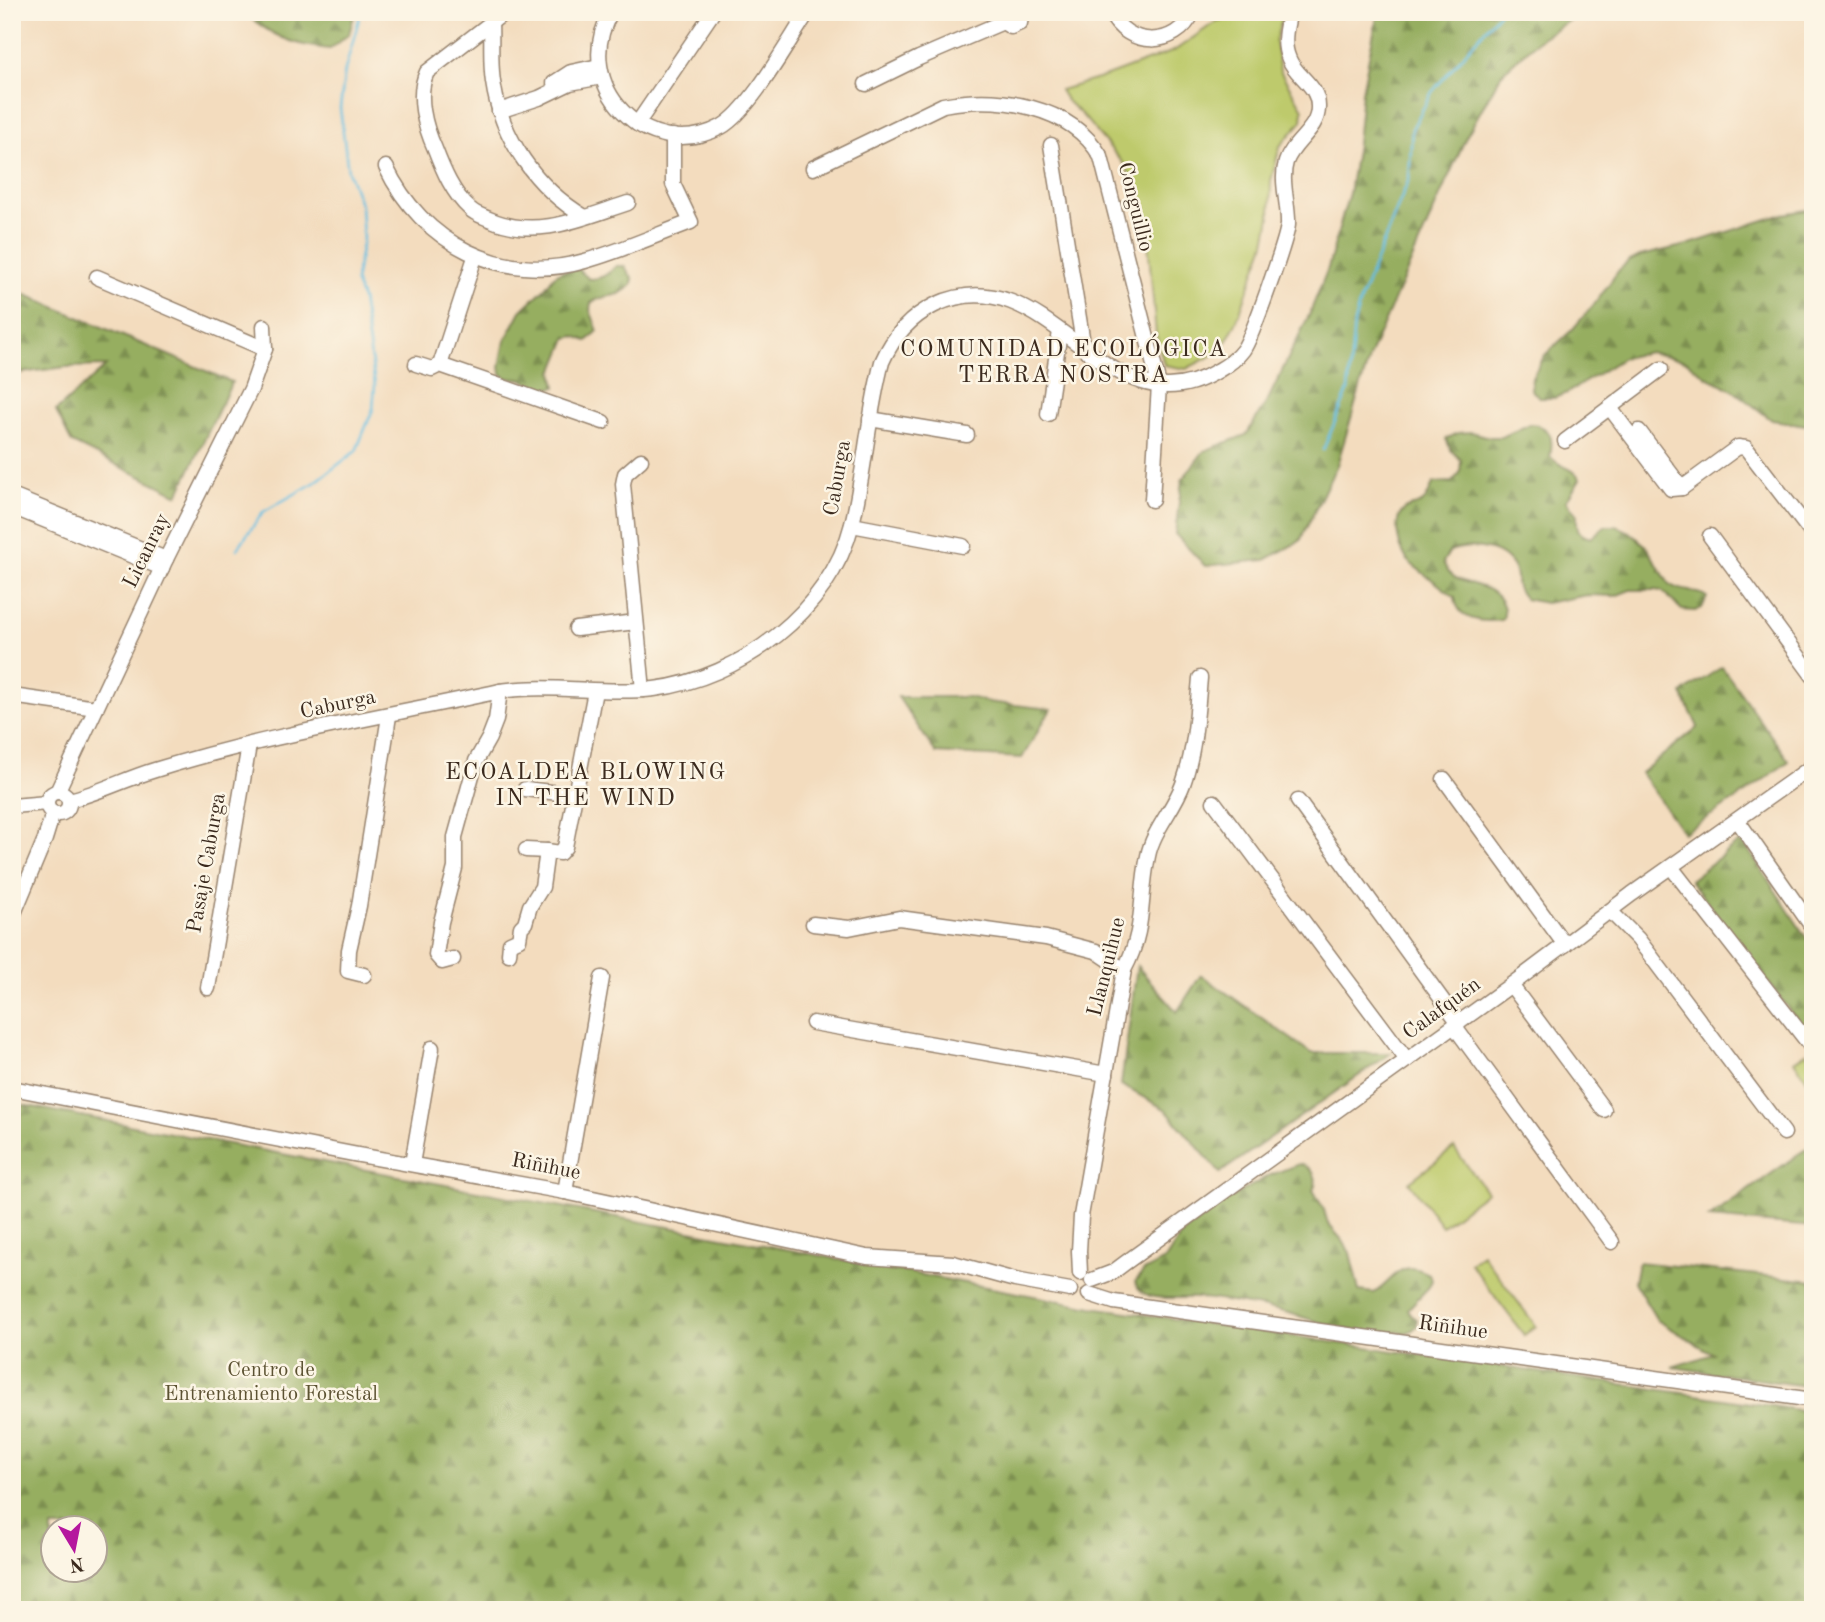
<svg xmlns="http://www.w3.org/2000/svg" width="1825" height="1622" font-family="'Old Standard TT',serif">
<defs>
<pattern id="forest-firs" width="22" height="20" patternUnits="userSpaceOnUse" patternTransform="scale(1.75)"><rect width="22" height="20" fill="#96ae60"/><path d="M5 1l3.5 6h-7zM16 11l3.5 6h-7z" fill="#7c8e4f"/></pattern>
</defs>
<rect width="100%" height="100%" fill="#fcf5e5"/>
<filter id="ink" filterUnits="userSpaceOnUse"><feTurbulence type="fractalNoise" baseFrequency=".0143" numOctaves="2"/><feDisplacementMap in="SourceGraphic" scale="14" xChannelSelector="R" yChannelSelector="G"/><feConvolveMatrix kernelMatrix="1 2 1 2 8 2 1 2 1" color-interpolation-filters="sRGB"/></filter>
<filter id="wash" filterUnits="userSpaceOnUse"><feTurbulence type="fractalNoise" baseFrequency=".00686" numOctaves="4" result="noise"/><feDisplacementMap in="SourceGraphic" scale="28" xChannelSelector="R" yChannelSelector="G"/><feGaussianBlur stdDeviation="1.57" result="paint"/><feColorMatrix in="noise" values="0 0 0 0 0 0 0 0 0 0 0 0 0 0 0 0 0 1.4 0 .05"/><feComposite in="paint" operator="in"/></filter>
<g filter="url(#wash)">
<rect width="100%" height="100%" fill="#f3dcbe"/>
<g fill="#beca6c" stroke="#7c7a45" stroke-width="2">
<path d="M1250 12H1284L1275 42 1280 71 1303 109 1302 121 1280 146 1271 181 1270 217 1265 243 1236 323 1221 351 1186 369 1164 365 1156 335 1145 206 1125 165 1083 116 1066 100 1060 90 1101 78 1174 51 1217 21Z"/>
<path d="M1807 1052 1813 1060 1811 1085 1794 1061Z"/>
<path d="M1454 1148 1487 1192 1442 1226 1409 1182Z"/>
<path d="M1482 1254 1536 1326 1524 1335 1470 1263Z"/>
</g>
<g fill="url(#forest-firs)" stroke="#686c3f" stroke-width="2" fill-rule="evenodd">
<path d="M243 12H355L349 34 330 49C293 46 272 36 243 12Z"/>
<path d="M1378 12H1583L1541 38 1502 73 1466 137 1370 355 1337 465 1300 541 1265 560 1205 566 1175 534 1182 480 1204 451 1246 435 1268 400 1310 313 1328 268 1349 193 1357 144 1362 92Z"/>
<path d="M1813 209V426L1772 420 1731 389 1707 377 1686 361 1649 352 1623 358 1567 393 1554 398H1541L1531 390 1532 378 1545 355 1572 330 1597 301 1619 270 1628 262 1640 256 1687 245 1783 214Z"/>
<path d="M616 266H624L633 279 631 286 619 294 597 299 591 303 590 310 598 331 587 341 575 336 567 338 553 372 556 387 541 390 522 379 507 378 501 374 500 366 505 341 521 311 545 288 554 276 562 271 578 269 589 279C602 279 607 275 616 266Z"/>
<path d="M12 289 232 382 178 495 72 443 56 411 106 366 66 367 12 374Z"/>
<path d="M1530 424C1551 426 1554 437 1550 456 1558 468 1572 465 1580 479L1566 501 1577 515C1576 527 1577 535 1591 538L1605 526H1617L1630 532 1646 546 1669 584C1681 593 1695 589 1707 597L1702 608 1695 611 1682 610 1662 591 1655 590H1630L1615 596 1588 595 1545 603 1525 599C1510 582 1520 582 1514 569 1503 546 1470 544 1450 551L1443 562C1452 586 1476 581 1491 591 1501 598 1508 610 1502 620 1483 623 1457 621 1455 597L1410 563C1400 552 1391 524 1403 511 1408 505 1417 507 1423 502 1429 497 1429 489 1434 483L1452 482 1460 473 1461 460 1451 450 1446 439 1458 433 1471 432 1489 437H1502Z"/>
<path d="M1722 667 1789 761 1744 794 1683 833 1641 773 1698 727 1682 693Z"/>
<path d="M898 697H969L987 702 1051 709 1022 758 936 753Z"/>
<path d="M1742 840 1813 948V1041L1690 880Z"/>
<path d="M1137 966 1177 1012 1201 975 1311 1053H1391L1220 1173 1165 1109 1121 1085Z"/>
<path d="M12 1103 1092 1307 1813 1412V1610H12ZM52 1528H94V1570H52Z"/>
<path d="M1813 1144V1227L1709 1218Z"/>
<path d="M1299 1164C1312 1167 1320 1177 1313 1190L1324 1210 1328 1224 1343 1241 1350 1253 1359 1291 1374 1293C1396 1280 1398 1257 1429 1274L1432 1280 1429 1287 1408 1309 1411 1315 1417 1319V1326C1408 1335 1404 1332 1393 1332 1388 1332 1383 1334 1377 1334 1339 1332 1304 1315 1267 1308 1244 1305 1221 1299 1198 1298 1182 1297 1165 1300 1150 1296 1142 1293 1137 1289 1135 1282L1144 1271 1165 1260 1181 1235 1209 1211 1268 1176Z"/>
<path d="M1638 1262 1813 1281V1387L1672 1367 1713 1354 1657 1320 1634 1282Z"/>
</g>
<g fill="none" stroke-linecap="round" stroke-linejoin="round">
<g stroke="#63bee1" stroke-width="2.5">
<path d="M1323 450 1348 391 1354 323 1361 298 1409 179 1412 129 1432 92 1500 12"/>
<path d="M237 549 263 512 314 483 356 451 373 409 375 385 362 299 355 281 363 239 361 206 348 171 340 108 345 70 361 12"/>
</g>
</g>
</g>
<g filter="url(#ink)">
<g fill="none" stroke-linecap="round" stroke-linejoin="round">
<g stroke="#97836e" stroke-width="17">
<g id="minor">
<path d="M611 12C569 84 647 166 721 127 750 111 788 42 808 12"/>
<path d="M1002 12 1003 22 1011 27 1020 23 1022 12"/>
<path d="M1110 12C1127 48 1176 49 1193 12"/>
<path d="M501 15 427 72C416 95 425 127 435 149 443 170 453 194 470 209 475 214 482 216 489 219 537 240 582 218 628 203"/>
<path d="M491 22C492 42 490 62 493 82 501 138 536 188 585 217"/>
<path d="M554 83 571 72 599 66"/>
<path d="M866 84 919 58 1003 22"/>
<path d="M499 111 539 98 570 83 602 77"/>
<path d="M637 124 713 12"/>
<path d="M1051 145 1084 349"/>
<path d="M386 167C422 243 502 285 585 261 621 251 656 235 691 222L673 184V136"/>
<path d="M813 168 943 105C998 95 1071 105 1101 157L1159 385 1152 500"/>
<path d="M97 277 265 349"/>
<path d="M416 364 432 369 440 365 475 257"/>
<path d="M440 365 603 422"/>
<path d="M1610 408 1671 489 1682 488 1738 447 1746 448 1813 535"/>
<path d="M1048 414 1060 331"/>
<path d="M870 419 967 435"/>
<path d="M1639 431 1682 488"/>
<path d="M1565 441 1661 369"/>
<path d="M641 460 625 474 623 484 643 690"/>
<path d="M12 496 166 559"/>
<path d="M12 507 162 568"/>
<path d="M852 525 963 546"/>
<path d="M1710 536 1813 676"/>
<path d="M576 629 636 622"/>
<path d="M12 696 96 708"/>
<path d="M1444 779 1565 945"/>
<path d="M525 789 576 795"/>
<circle cx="58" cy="803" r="11"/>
<path d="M57 792 166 559 251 389 265 349 264 326"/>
<path d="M69 800C99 793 125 779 155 770 267 735 386 716 500 691 551 683 603 695 654 689 741 678 830 611 852 524 865 471 868 415 882 362 893 337 910 317 935 305 1051 251 1105 441 1219 370 1228 365 1237 358 1243 350 1252 338 1286 241 1288 225 1289 205 1280 181 1286 162 1293 141 1318 130 1318 108 1319 85 1296 77 1289 59 1282 44 1286 27 1290 12"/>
<path d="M1298 801 1459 1023"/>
<path d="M1214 802 1407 1060"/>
<path d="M12 806 47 803"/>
<path d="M1738 821 1813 928"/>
<path d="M526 850 547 851"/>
<path d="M1671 867 1813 1049"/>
<path d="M1610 911 1638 939 1784 1133"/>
<path d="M12 918 45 839 53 813"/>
<path d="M813 924 849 928 899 918 1046 938 1096 951 1124 970"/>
<path d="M509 954 510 943 519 939 521 927 525 923 530 906 542 887 547 851 560 853 565 847 595 691"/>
<path d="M453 959 442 962 436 955 441 922 455 868V837L476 761 489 738 496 720 500 691"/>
<path d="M364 975 348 971 349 950 359 906 389 716"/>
<path d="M1511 985 1604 1110"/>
<path d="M208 988 249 745"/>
<path d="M813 1023 1106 1074"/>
<path d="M1454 1026 1612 1242"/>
<path d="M12 1088 353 1154 565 1192 867 1257 953 1263 1015 1280 1070 1290"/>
<path d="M412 1164 432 1048"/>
<path d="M565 1192 602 978"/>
<path d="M1080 1273 1079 1251 1081 1216 1124 970C1146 929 1139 899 1148 856 1153 830 1174 809 1183 784 1195 750 1197 712 1200 678"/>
<path d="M1092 1280 1113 1272 1125 1263 1511 985 1632 894 1813 766"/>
<path d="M1089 1294 1114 1302 1813 1400"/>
</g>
</g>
<use href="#minor" stroke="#fff" stroke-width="14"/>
</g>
</g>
<g text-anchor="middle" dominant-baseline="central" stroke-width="5" stroke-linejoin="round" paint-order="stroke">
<g font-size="21" fill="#3b2a1e" stroke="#fcf5e5">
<text transform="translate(1135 207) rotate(76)">Conguillio</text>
<text transform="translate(838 478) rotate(-80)">Caburga</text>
<text transform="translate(147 551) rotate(-64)">Licanray</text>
<text transform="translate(338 705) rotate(-12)">Caburga</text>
<text transform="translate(207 863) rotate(-80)">Pasaje Caburga</text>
<text transform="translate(1107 967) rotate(-76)">Llanquihue</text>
<text transform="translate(1442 1009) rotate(-36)">Calafquén</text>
<text transform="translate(546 1167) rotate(11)">Riñihue</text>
<text transform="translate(1453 1328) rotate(8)">Riñihue</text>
</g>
<g font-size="21" fill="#5c5232" stroke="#fcf5e5">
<text x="271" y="1370">Centro de<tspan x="271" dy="24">Entrenamiento Forestal</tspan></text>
</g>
<g font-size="23" letter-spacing="2" fill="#3b2a1e" stroke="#fcf5e5">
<text x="1064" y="349">COMUNIDAD ECOLÓGICA<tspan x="1064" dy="26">TERRA NOSTRA</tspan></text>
<text x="586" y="772">ECOALDEA BLOWING<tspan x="586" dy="26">IN THE WIND</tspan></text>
</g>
</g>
<rect width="1825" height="1622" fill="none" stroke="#fcf5e5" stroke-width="42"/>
<g transform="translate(74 1549) rotate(170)"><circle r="33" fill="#fcf5e5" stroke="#afa495" stroke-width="2"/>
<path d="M0-5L12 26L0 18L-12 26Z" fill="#b5179e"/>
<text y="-10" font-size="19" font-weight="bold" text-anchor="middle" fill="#3b2a1e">N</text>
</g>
</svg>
